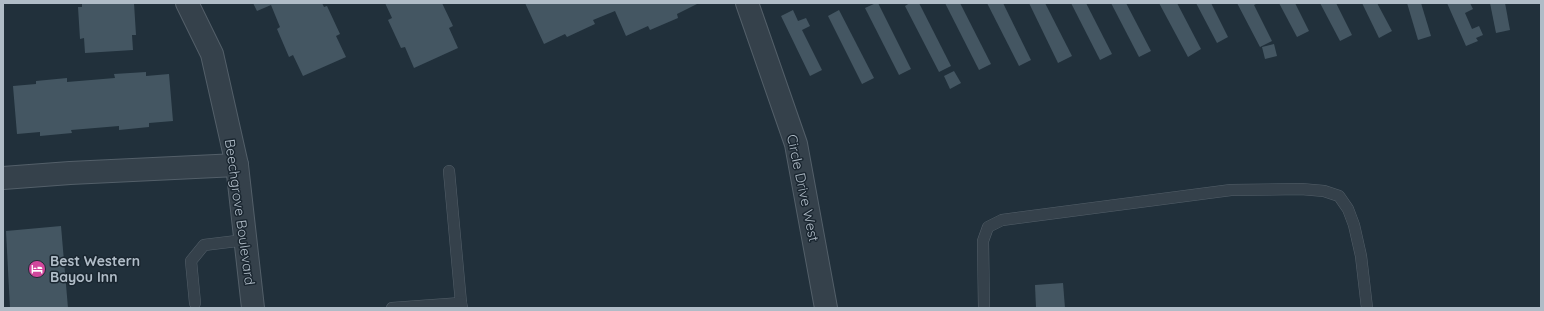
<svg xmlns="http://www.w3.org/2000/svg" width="1544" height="311" font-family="Quicksand,sans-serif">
<rect width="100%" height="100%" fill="#21303b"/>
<g fill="#445662">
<path d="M82 3H134L136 35H132L133 50 85 53 84 38 80 39 78 7H82Z"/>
<path d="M253 3H322L324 7 327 6 340 34 336 36 346 57 303 76 293 55 289 57 277 29 280 27 271 5 257 11Z"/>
<path d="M385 3H442L453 26 449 28 458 48 414 68 405 47 401 48 388 20 392 18Z"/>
<path d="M525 3H699L677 14 678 18 650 30 648 26 626 36 615 11 593 20 595 24 567 37 565 34 544 44Z"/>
<path d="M876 3H878L911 69 899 75 865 8Z"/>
<path d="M910 3H919L951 66 939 72 905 6Z"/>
<path d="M945 3H960L991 64 979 70Z"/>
<path d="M987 3H1003L1031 60 1019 66Z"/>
<path d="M1029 3H1045L1072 56 1058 63Z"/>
<path d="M1071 3H1086L1112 54 1100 60Z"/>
<path d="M1111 3H1126L1151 51 1139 57Z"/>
<path d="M1159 3H1177L1201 49 1188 57Z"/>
<path d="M1196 3H1211L1228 37 1217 43Z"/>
<path d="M1237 3H1258L1254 5 1272 41 1260 47Z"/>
<path d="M1279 3H1295L1309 31 1297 37Z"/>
<path d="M1320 3H1336L1352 35 1340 41Z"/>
<path d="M1362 3H1377L1392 31 1379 38Z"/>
<path d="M1407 3H1421L1431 36 1418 40Z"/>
<path d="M1447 3H1470L1473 9 1465 13 1472 29 1479 26 1483 35 1476 38 1478 41 1466 46Z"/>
<path d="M1490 3H1505L1510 30 1496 33Z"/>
<path d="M793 10 798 21 806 18 810 26 802 30 822 70 810 76 781 16Z"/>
<path d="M839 10 874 78 862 84 828 16Z"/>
<path d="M1274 44 1277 56 1265 59 1262 47Z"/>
<path d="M954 71 961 83 950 89 944 76Z"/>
<path d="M146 72V76L169 74 173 121 149 123V127L119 130V126L71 130 72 133 40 136V132L17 134 13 86 36 84V81L67 78V82L115 78 114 74Z"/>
<path d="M61 226 68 308H10L6 231Z"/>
<path d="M1063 283 1065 308H1036L1035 285Z"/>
</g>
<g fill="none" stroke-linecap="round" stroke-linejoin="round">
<g stroke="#535f69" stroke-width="12">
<g id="service">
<path d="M449 171 461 303"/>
<path d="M195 303 191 261 204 245 245 240"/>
<path d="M392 308 461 303 462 308"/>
<path d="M984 308 983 241 988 227 1002 220 1231 190 1301 189 1324 191 1339 196 1348 209 1354 225 1361 256 1367 308"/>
</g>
</g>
<g stroke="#535f69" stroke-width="24">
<g id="minor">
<path d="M187 3 212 54 237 165 253 308"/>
<path d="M747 3 796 144 826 308"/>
<path d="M3 178 70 173 237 165"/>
</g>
</g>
<use href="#service" stroke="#35414b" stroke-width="11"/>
<use href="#minor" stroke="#35414b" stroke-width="22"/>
</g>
<defs>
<g id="hotel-disc" transform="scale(0.9)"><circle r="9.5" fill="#d1479c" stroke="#1a2630"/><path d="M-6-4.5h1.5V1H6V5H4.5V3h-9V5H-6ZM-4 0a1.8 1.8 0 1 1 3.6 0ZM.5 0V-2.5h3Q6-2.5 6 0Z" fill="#fff"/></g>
</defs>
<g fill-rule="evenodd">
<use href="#hotel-disc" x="37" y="269"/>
</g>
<g text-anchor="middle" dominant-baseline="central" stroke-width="3" stroke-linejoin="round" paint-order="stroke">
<g font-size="14" fill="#b0bcc7" stroke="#1a2630">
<text transform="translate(803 188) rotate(78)">Circle Drive West</text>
<text transform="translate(240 212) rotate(82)">Beechgrove Boulevard</text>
</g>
<g font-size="14" font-weight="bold" fill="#b0bcc7" stroke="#1a2630" text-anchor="start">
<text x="50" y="261">Best Western<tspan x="50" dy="16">Bayou Inn</tspan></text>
</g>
</g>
<rect width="1544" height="311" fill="none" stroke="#b0bcc7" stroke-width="8"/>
</svg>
